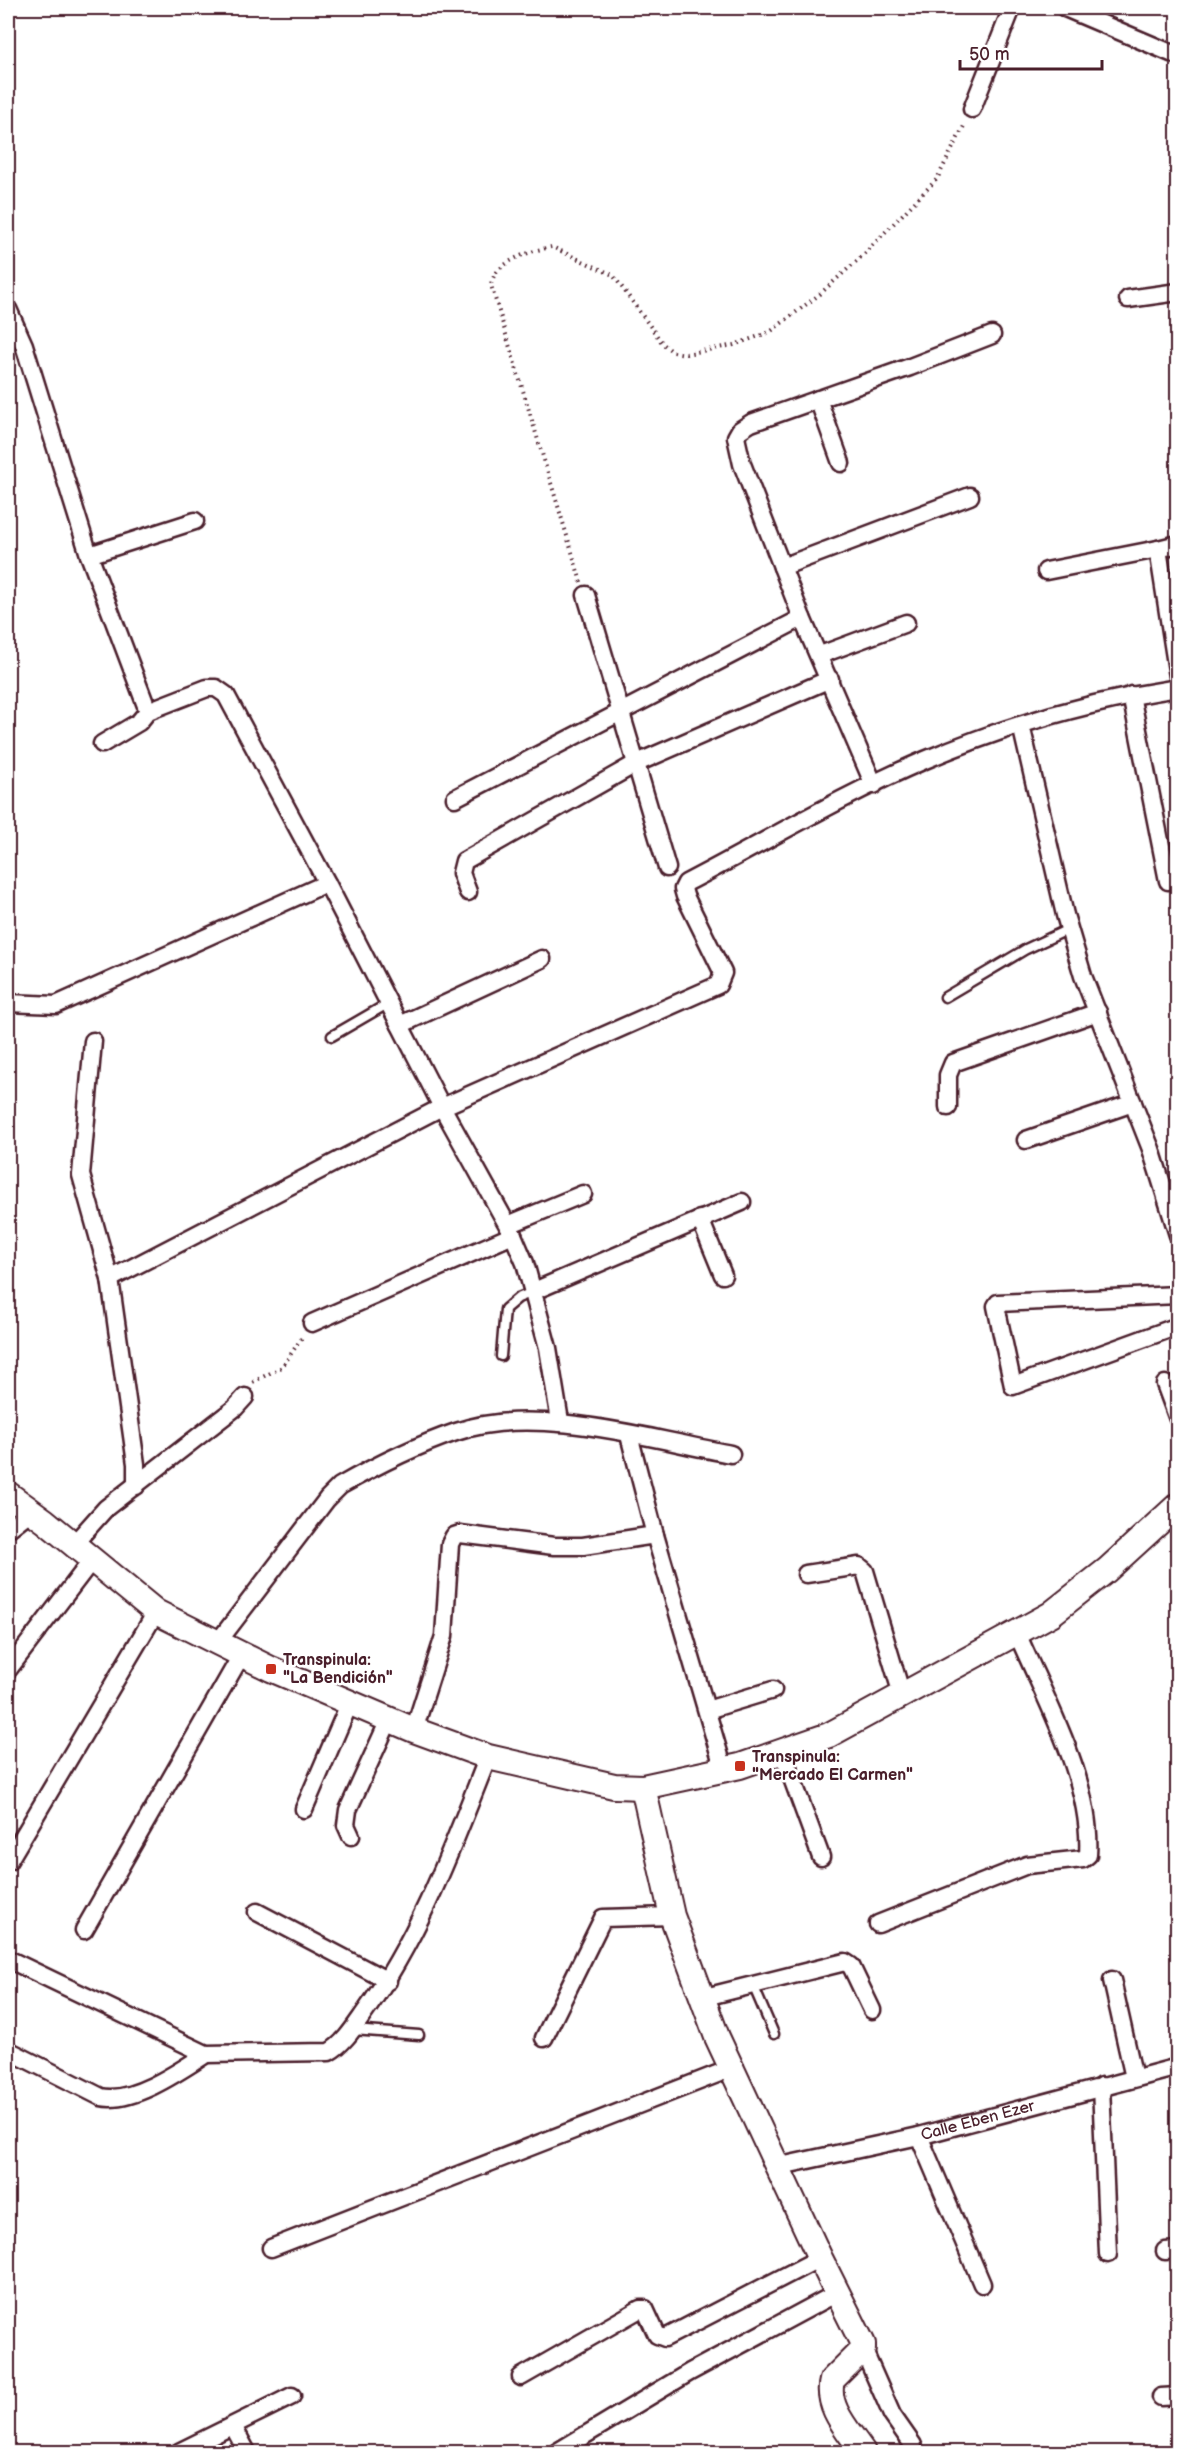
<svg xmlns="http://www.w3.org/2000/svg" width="1185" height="2460" font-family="'Balsamiq Sans',sans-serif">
<rect width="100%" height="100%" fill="#fff"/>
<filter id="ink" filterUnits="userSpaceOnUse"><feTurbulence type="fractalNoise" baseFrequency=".0167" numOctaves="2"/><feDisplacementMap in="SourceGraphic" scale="12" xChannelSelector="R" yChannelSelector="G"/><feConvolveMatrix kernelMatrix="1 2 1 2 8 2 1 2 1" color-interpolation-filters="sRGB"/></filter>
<g filter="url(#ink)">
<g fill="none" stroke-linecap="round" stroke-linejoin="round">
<g stroke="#4a1f2b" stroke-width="13">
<g id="lane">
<path d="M945 997 1026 949 1069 929"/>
<path d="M332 1036 389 1003"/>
<path d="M501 1356 505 1309 518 1298 533 1292"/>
<path d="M753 1985 774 2034"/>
<path d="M353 2030 419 2035"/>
</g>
</g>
<g stroke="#4a1f2b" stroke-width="21">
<g id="street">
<path d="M1065 8 1178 56"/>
<path d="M972 109 1012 8"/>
<path d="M1128 299 1178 292"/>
<path d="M8 309 24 345 89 555 148 711"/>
<path d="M818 399 841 463"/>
<path d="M1158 549 1178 544"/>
<path d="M89 555 195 521"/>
<path d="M782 567 970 496"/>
<path d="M1046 571 1158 549 1178 677"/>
<path d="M586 595 667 868"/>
<path d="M820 655 906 623"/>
<path d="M1131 695 1168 881"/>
<path d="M1021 725 1065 915 1083 976 1151 1149 1178 1235"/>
<path d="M102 744 139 722 148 711 207 688H216L226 695 327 883 442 1107 513 1235 525 1263 548 1348 560 1421"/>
<path d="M874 785 802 618 742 464 736 437 740 430 751 423 910 367 992 335"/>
<path d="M455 798 802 618"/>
<path d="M468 892 461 873 464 861 637 763 830 679"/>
<path d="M8 1003 56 1005 327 883"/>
<path d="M400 1025 542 959"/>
<path d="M93 1041 81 1175 110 1279 136 1464V1486"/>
<path d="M948 1107V1075L953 1063 1098 1012"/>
<path d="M1026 1140 1133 1103"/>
<path d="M700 1219 723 1275"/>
<path d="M508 1225 583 1194"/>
<path d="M110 1279 442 1107 718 985 723 973 685 896 683 889 686 883C765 842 843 795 925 760 1005 726 1091 701 1178 688"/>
<path d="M534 1291 742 1202"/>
<path d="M1178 1295 998 1303 996 1306 1013 1386 1178 1326"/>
<path d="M312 1323 513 1235"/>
<path d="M1165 1384 1178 1419"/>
<path d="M629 1435 655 1535 724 1770"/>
<path d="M8 1529 31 1511"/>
<path d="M74 1544 106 1508 235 1408 245 1397"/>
<path d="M806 1574 859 1566 865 1571 902 1695"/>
<path d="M218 1642 327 1499 340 1486C375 1466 418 1445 456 1432 534 1404 651 1439 731 1454"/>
<path d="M8 1670 92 1560"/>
<path d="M707 1710 773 1690"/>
<path d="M414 1730 444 1636 450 1544 454 1536 460 1534 554 1546H583L655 1535"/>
<path d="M782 1751 821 1857"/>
<path d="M304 1809 350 1702"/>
<path d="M351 1836 346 1825 348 1810 389 1720"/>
<path d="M8 1862 156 1612"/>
<path d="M257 1912 388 1981"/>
<path d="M878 1924 1027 1865 1083 1859 1088 1855C1093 1782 1045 1699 1017 1633"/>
<path d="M84 1930 242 1654"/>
<path d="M8 1959 206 2054 329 2052C344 2044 355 2026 365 2012 421 1934 453 1845 488 1757"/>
<path d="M1112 1980 1134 2078"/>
<path d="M701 1998 845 1962 851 1966 872 2010"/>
<path d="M544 2038 603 1918 672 1916"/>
<path d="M8 2050 101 2097C132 2104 180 2071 206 2054"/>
<path d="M1101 2086 1108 2254"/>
<path d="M919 2136 982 2284"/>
<path id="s1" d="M776 2167 919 2136 1178 2067"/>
<path d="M271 2248 730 2069"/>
<path d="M1165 2251 1178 2250"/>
<path d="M863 2349 892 2415 913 2445"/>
<path d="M521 2377 640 2309H645L657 2335 665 2338 820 2258"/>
<path d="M1161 2397 1178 2396"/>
<path d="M233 2426 247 2452"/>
<path d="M179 2452 292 2396"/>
<path d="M557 2452 690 2372 837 2293"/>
</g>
</g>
<g stroke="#4a1f2b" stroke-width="28">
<g id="secondary">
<path d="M8 1494 45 1521 156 1612 271 1669 414 1730 488 1757 614 1786 643 1787 740 1766 829 1735 1051 1614 1107 1570 1178 1505"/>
<path d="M643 1787 672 1916 717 2037 820 2258 863 2344V2349L832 2380C825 2407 849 2431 863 2452"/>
</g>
</g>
<g stroke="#4a1f2b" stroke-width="4" stroke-dasharray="1.5 4.5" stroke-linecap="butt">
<path d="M581 582 491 285C494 262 532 250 552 247L613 275 663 344 673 352 686 354 734 345 770 332 820 294 861 257 937 179 965 124"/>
<path d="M253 1382 282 1367 303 1336"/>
</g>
<use href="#lane" stroke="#fff" stroke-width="8"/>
<use href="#street" stroke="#fff" stroke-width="16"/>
<use href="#secondary" stroke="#fff" stroke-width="24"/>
</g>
</g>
<g fill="#c8321e" stroke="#fff" stroke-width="2">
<rect x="265" y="1663" width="12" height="12" rx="3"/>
<rect x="734" y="1760" width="12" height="12" rx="3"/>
</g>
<g text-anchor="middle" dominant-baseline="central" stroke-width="5" stroke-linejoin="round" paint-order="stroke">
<g font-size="16" font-weight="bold" fill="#4a1f2b" stroke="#fff" text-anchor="start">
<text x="283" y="1660">Transpinula:<tspan x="283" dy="18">"La Bendición"</tspan></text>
<text x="752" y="1757">Transpinula:<tspan x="752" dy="18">"Mercado El Carmen"</tspan></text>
</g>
<g font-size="16" fill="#4a1f2b" stroke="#fff">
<text stroke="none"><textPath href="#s1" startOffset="207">Calle Eben Ezer</textPath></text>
</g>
</g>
<rect width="1185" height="2460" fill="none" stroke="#fff" stroke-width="30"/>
<rect x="15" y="15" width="1155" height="2430" fill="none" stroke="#4a1f2b" stroke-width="2" filter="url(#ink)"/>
<path d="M960 60v9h142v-9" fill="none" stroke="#4a1f2b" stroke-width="3"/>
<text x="969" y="60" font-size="18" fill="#4a1f2b" stroke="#ffffff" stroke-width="4.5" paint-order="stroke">50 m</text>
</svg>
